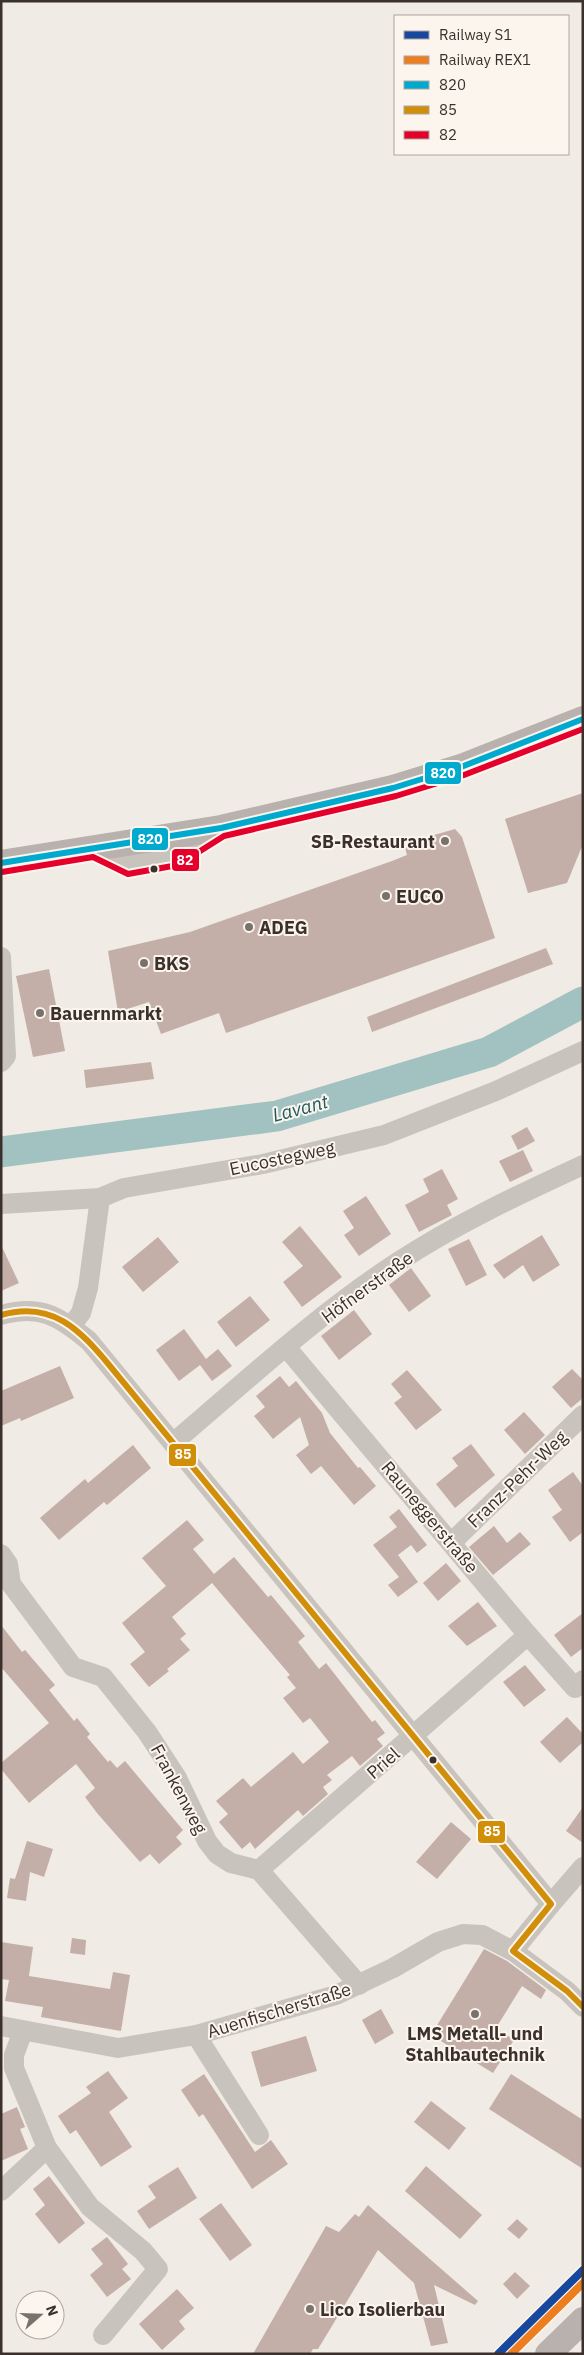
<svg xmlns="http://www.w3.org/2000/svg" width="584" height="2355" font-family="'IBM Plex Sans',sans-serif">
<rect width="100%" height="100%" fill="#f0ebe5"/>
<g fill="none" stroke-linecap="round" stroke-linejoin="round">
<path stroke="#a1c2c1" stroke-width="31" d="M1 1152 277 1116 489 1052 583 1002"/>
</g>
<g fill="#c3afa7">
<path d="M583 793V844L567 883 528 893 505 819Z"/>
<path d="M455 829 462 837 495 938 226 1033 219 1013 161 1034 149 1002 118 1012 108 951 190 932 392 861 407 855 405 848 427 837Z"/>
<path d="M546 948 553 964 372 1032 367 1017Z"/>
<path d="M49 969 65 1051 33 1057 16 976Z"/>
<path d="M151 1062 154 1079 86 1088 84 1070Z"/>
<path d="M527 1127 535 1141 518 1150 511 1136Z"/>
<path d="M523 1150 533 1171 510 1182 499 1161Z"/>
<path d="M442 1169 458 1199 447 1205 452 1215 419 1232 405 1205 429 1192 423 1179Z"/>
<path d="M366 1196 391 1234 359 1256 344 1235 354 1228 343 1211Z"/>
<path d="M300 1226 342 1277 302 1307 283 1282 303 1266 282 1242Z"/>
<path d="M542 1235 560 1265 533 1282 523 1265 504 1279 493 1265Z"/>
<path d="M158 1237 179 1262 143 1292 122 1267Z"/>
<path d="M469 1239 487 1275 466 1286 448 1249Z"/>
<path d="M1 1245 19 1283 1 1291Z"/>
<path d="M411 1268 431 1296 409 1312 389 1285Z"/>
<path d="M250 1296 270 1320 236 1347 217 1322Z"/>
<path d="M354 1310 372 1334 339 1360 321 1336Z"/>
<path d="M184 1329 206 1359 218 1349 232 1366 212 1381 200 1365 179 1381 156 1350Z"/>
<path d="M60 1366 74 1398 21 1421 20 1418 1 1426V1391Z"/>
<path d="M572 1369 583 1380V1398L571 1408 552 1387Z"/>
<path d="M407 1370 442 1410 416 1430 394 1403 402 1397 391 1384Z"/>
<path d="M280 1376 289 1387 296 1381 322 1413 330 1433 358 1468 360 1467 376 1486 354 1505 321 1466 311 1474 296 1455 309 1445 300 1417 273 1439 254 1416 265 1407 256 1396Z"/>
<path d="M524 1412 545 1435 525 1454 504 1430Z"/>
<path d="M471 1444 495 1475 455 1508 436 1484 458 1466 452 1458Z"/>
<path d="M133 1445 151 1468 107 1505 104 1502 59 1540 40 1518 85 1479 88 1483Z"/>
<path d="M573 1472 583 1486V1532L570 1542 552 1517 562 1510 548 1490Z"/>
<path d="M399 1509 427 1545 417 1553 411 1545 398 1555 418 1582 398 1597 388 1585 399 1577 373 1545 397 1527 389 1517Z"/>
<path d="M187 1520 204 1540 193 1549 214 1574 234 1557 268 1597 271 1595 305 1636 298 1642 319 1669 326 1663 372 1722 375 1720 385 1733 377 1739 383 1746 360 1766 352 1756 327 1775 332 1780 323 1787 328 1794 303 1816 298 1810 255 1849 250 1842 242 1849 219 1822 228 1814 216 1801 243 1778 251 1787 293 1752 303 1764 329 1742 310 1718 303 1723 283 1698 296 1688 287 1677 290 1675 212 1583 172 1617 186 1634 180 1639 190 1650 167 1669 169 1671 149 1687 130 1664 145 1652 122 1623 166 1586 142 1558Z"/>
<path d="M494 1526 507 1543 520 1532 531 1544 493 1575 469 1547Z"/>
<path d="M446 1563 461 1581 438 1601 423 1583Z"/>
<path d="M478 1602 497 1626 467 1646 448 1626Z"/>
<path d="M583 1613V1648L571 1657 554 1635Z"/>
<path d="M1 1625 22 1652 25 1650 55 1685 49 1690 74 1721 77 1718 90 1734 87 1737 108 1762 110 1760 117 1768 125 1761 183 1830 176 1837 182 1844 159 1864 150 1854 140 1862 97 1813 85 1797 95 1788 76 1764 29 1803 1 1769V1763L49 1723 1 1667Z"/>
<path d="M525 1665 546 1690 524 1707 503 1682Z"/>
<path d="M567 1717 583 1734V1742L560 1763 540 1742Z"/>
<path d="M583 1807V1843L566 1831Z"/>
<path d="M451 1822 471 1839 437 1879 416 1862Z"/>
<path d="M27 1841 53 1849 44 1877 30 1872 26 1901 7 1898 10 1878 15 1879Z"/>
<path d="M72 1938 86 1940 85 1955 70 1953Z"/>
<path d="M1 1942 33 1947 29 1976 110 1989 113 1972 130 1975 121 2031 41 2017 43 2007 5 2001 9 1980 1 1979Z"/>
<path d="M484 1949 507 1961 546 1990 541 1999 522 1986 496 2028 514 2040 493 2073 431 2035Z"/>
<path d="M381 2009 394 2033 375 2044 362 2020Z"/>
<path d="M306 2036 317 2071 261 2087 251 2052Z"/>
<path d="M108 2071 128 2098 109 2112 132 2147 101 2167 76 2130 70 2134 58 2116 91 2093 86 2087Z"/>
<path d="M204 2074 255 2152 271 2140 288 2164 252 2189 203 2114 199 2117 181 2090Z"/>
<path d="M511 2074 583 2120V2169L489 2109Z"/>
<path d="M431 2101 466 2128 449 2150 414 2122Z"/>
<path d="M17 2107 25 2127 20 2129 28 2149 1 2161V2114Z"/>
<path d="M426 2166 482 2215 460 2239 405 2191Z"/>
<path d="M178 2167 197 2198 149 2229 137 2211 156 2198 148 2186Z"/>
<path d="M49 2176 85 2223 59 2244 35 2214 45 2205 33 2189Z"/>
<path d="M221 2203 252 2245 230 2261 199 2219Z"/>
<path d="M368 2205 478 2301 475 2305 434 2285 448 2343 431 2346 414 2283 378 2250 318 2349H313L310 2354H253L326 2226 339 2232 355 2214 359 2217Z"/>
<path d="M517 2219 528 2229 519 2239 507 2229Z"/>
<path d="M107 2237 128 2264 122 2269 131 2279 107 2297 90 2275 103 2264 91 2249Z"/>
<path d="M515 2272 530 2286 517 2299 503 2284Z"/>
<path d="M177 2289 194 2308 179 2321 185 2329 162 2350 139 2324Z"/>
</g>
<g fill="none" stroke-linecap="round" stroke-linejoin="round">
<g stroke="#c9c3be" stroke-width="20">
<path d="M94 848 129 865 176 857 217 831"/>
<path d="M1 957 6 1056 1 1062"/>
<path d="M1 1204 100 1198 124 1188 263 1164 384 1135 496 1091 583 1051"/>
<path d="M1 1315C40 1304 59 1316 89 1341L551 1904 513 1951"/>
<path d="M71 1326 81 1313 88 1288 100 1198"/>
<path d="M286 1347 528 1635 575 1688 583 1680"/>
<path d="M173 1443C245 1382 319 1313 398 1262 456 1224 520 1194 583 1165"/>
<path d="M452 1542 583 1415"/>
<path d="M1 1554 8 1564 11 1584 73 1667 103 1677 147 1732 177 1778 207 1841 217 1854 231 1863 259 1870 359 1985"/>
<path d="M259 1870 528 1635"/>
<path d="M551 1904 583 1867"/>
<path d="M1 2026 118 2048 196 2035 336 1995 393 1968 438 1942 463 1934 482 1935 513 1951 567 1991 583 2007"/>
<path d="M23 2031 14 2055V2068L47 2148 90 2207 143 2251 158 2269 103 2335"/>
<path d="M196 2035 259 2135"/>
<path d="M1 2191 47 2148"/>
</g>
<g stroke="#b8b1ad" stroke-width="26">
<path d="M1 863 221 828 393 788 461 767 583 719"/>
<path d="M548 2354 583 2320"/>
</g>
<g stroke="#fbf5ee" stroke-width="10">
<path id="bus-1" d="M1 863 221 828 393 788 461 767 583 719"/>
</g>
<g stroke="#fbf5ee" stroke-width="10">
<path id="bus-2" d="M1 1315C52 1300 80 1330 110 1366L551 1904 513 1951 567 1991 583 2007"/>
</g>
<g stroke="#fbf5ee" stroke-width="10">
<path id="bus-3" d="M2 872 93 857 128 874 178 865 224 836 396 796 464 775 583 729"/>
</g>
<use href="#bus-1" stroke="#00a9ce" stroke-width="6"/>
<use href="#bus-2" stroke="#d18e09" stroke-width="6"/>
<use href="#bus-3" stroke="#e4002b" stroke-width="6"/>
<g stroke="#fbf5ee" stroke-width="11">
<path id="rail-1" d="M498 2354 583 2270"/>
</g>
<g stroke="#fbf5ee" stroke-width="11">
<path id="rail-2" d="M511 2354 583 2283"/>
</g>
<use href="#rail-1" stroke="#17489e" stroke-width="8"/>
<use href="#rail-2" stroke="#ec7e20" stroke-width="8"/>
</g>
<g fill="#7a716c" stroke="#fbf5ee" stroke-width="2">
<circle cx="445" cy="841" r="5"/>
<circle cx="386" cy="896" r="5"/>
<circle cx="249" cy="927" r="5"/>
<circle cx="144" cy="963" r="5"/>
<circle cx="40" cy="1013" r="5"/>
<circle cx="475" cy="2014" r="5"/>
<circle cx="310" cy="2309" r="5"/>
</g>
<g fill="#3b302b" stroke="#fbf5ee" stroke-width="2">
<circle cx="154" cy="869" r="4.5"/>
<circle cx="433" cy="1760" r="4.5"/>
</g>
<g text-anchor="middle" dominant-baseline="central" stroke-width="4" stroke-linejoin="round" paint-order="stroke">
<g font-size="18" font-weight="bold" fill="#3b302b" stroke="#fbf5ee" text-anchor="start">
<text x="435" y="841" text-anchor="end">SB-Restaurant</text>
<text x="396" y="896">EUCO</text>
<text x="259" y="927">ADEG</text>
<text x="154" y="963">BKS</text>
<text x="50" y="1013">Bauernmarkt</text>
<text x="475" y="2033" text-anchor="middle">LMS Metall- und<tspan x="475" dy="21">Stahlbautechnik</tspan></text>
<text x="320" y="2309">Lico Isolierbau</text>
</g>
<g font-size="18" fill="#3b302b" stroke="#fbf5ee">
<text transform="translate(282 1158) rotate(-12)">Eucostegweg</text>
<text transform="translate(367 1287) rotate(-36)">Höfnerstraße</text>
<text transform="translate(517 1479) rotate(-44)">Franz-Pehr-Weg</text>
<text transform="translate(430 1517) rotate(50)">Rauneggerstraße</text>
<text transform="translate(383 1763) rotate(-41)">Priel</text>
<text transform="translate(179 1789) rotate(62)">Frankenweg</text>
<text transform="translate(279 2010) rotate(-17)">Auenfischerstraße</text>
</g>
<g font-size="19" font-style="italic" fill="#1f5a5e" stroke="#fbf5ee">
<text transform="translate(300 1108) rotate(-15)">Lavant</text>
</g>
</g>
<g stroke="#fbf5ee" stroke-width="2">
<rect x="424" y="761" width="38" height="24" rx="5" fill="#00a9ce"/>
<rect x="131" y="827" width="38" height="24" rx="5" fill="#00a9ce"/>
<rect x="171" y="848" width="29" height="24" rx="5" fill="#e4002b"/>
<rect x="168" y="1443" width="29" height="24" rx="5" fill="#d18e09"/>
<rect x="477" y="1820" width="29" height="24" rx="5" fill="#d18e09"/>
</g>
<g font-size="14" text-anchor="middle" font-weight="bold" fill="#fff">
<text x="443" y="778">820</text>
<text x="150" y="844">820</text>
<text x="185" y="865">82</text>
<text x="183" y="1459">85</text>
<text x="492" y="1836">85</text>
</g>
<rect width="584" height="2355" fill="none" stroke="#3b302b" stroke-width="5"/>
<rect x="394" y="15" width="175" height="140" fill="#fbf5ee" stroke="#aea6a0"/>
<rect x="404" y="31" width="25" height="8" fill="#17489e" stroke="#aea6a0"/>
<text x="439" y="40" font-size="15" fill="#3b302b">Railway S1</text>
<rect x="404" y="56" width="25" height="8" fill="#ec7e20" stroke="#aea6a0"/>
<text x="439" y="65" font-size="15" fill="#3b302b">Railway REX1</text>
<rect x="404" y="81" width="25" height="8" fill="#00a9ce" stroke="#aea6a0"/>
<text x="439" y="90" font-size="15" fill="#3b302b">820</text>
<rect x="404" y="106" width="25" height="8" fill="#d18e09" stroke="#aea6a0"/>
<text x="439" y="115" font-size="15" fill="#3b302b">85</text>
<rect x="404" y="131" width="25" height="8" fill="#e4002b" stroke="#aea6a0"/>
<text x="439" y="140" font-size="15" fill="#3b302b">82</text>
<g transform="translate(40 2315) rotate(70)"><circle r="24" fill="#fbf5ee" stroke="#aea6a0"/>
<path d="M0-4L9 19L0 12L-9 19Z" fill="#7a716c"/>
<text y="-8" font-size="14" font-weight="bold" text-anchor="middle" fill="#3b302b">N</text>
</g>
</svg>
